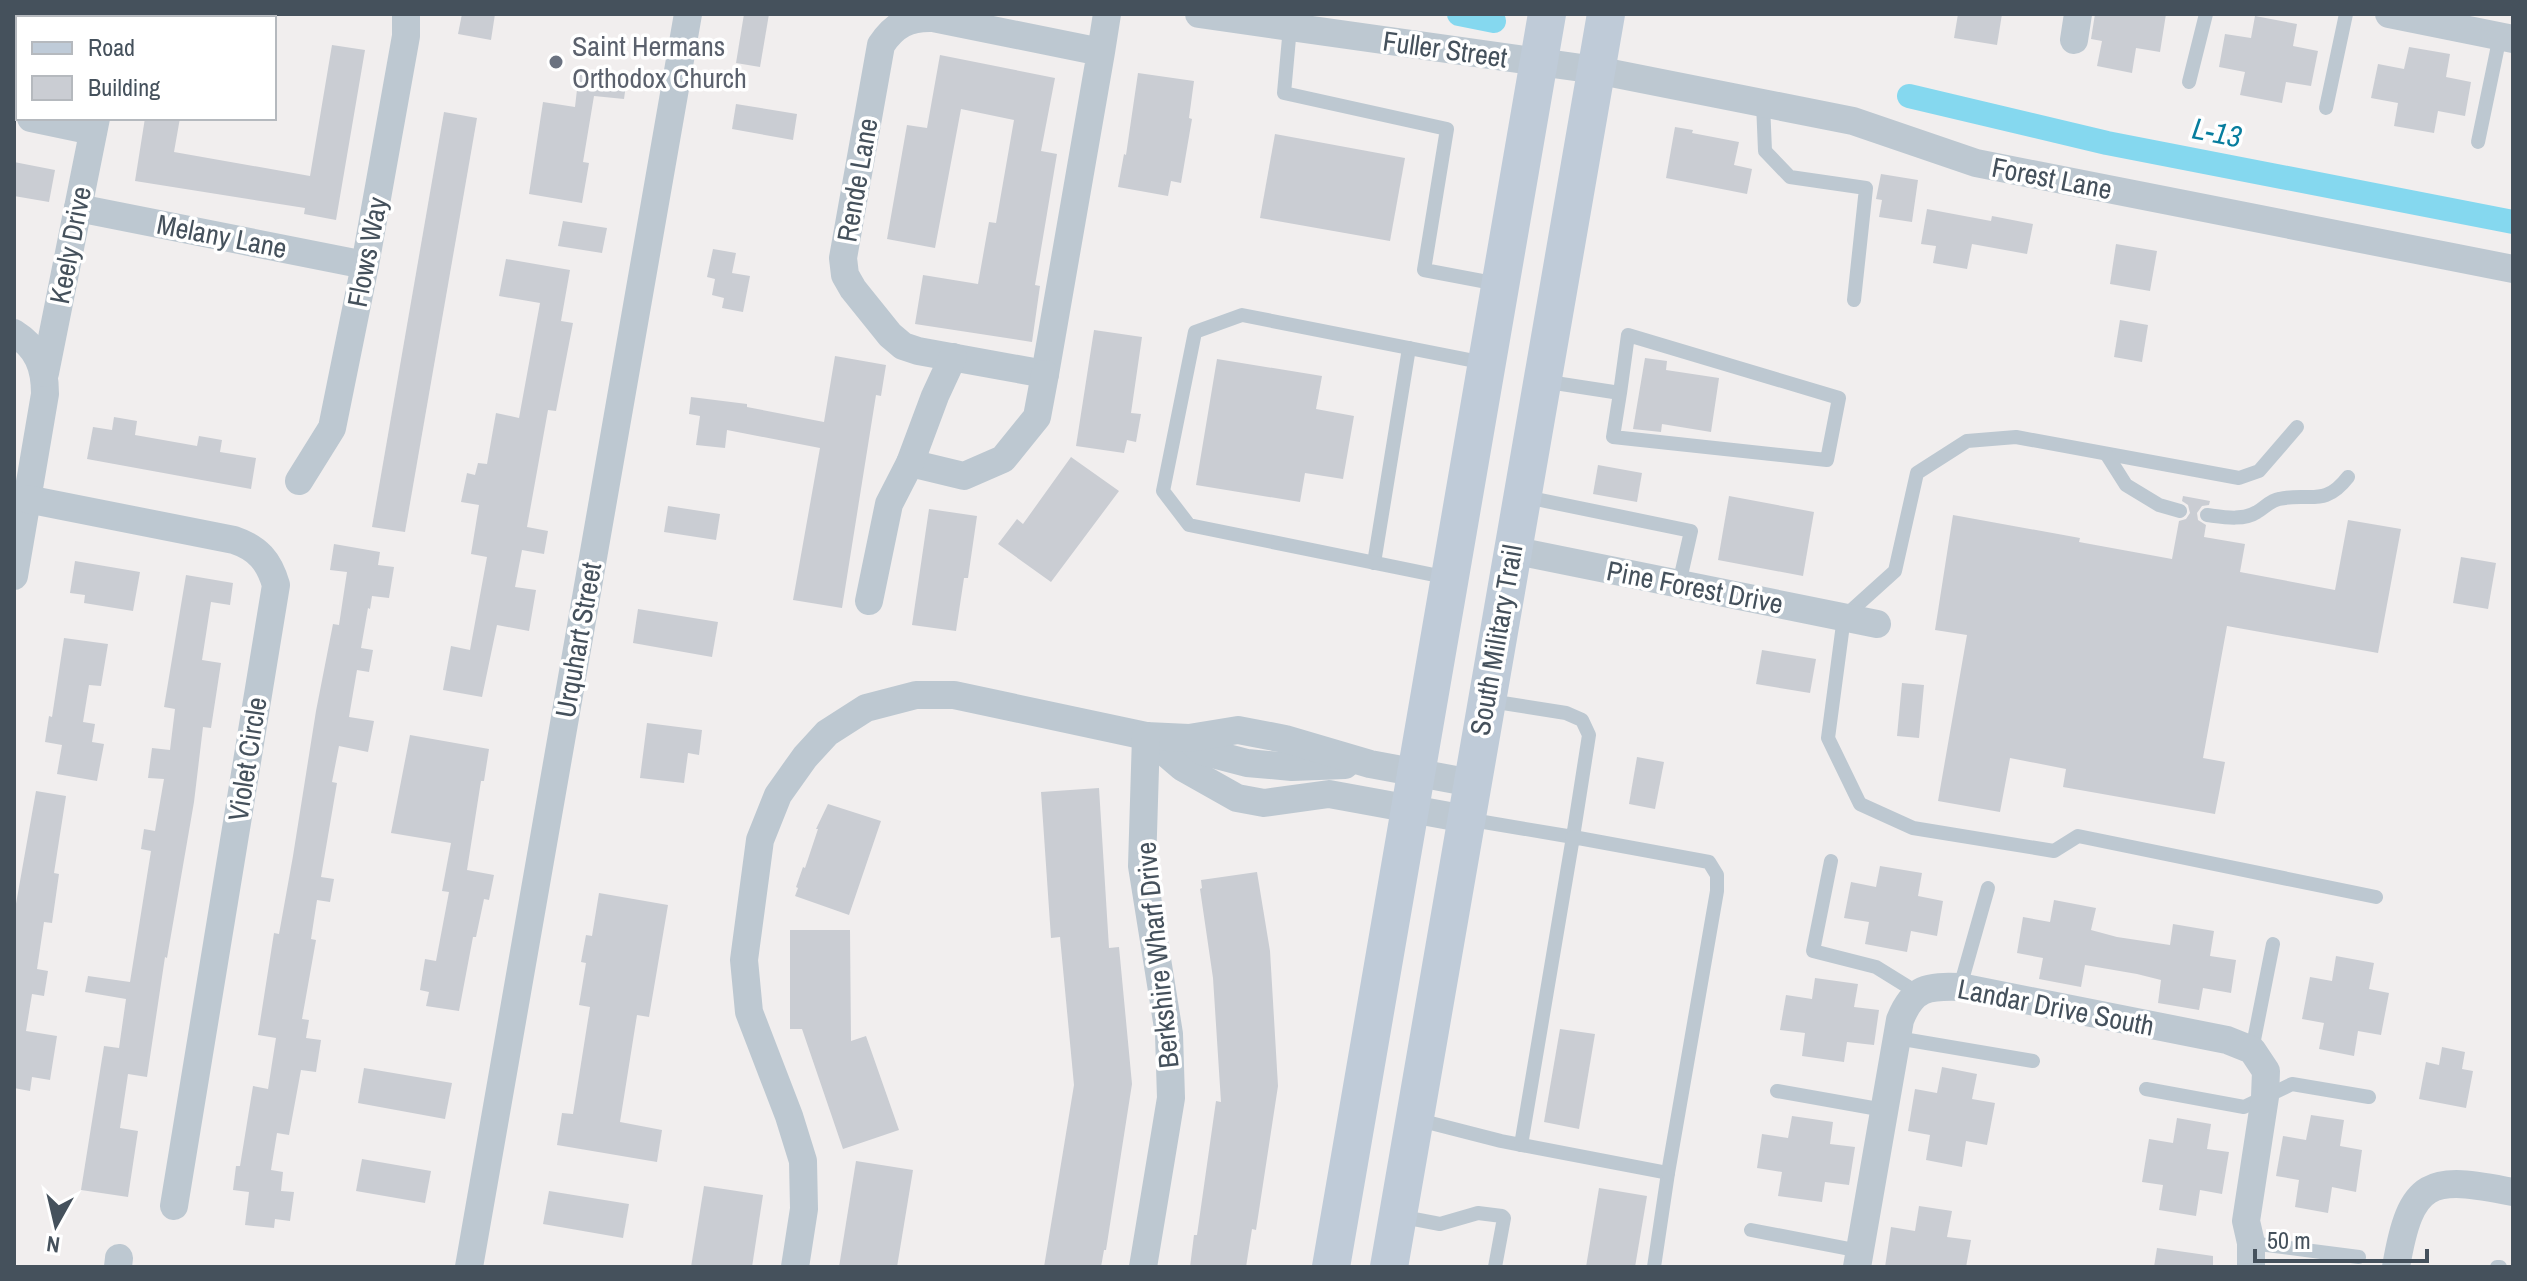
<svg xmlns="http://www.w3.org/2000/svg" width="2527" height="1281" font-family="'Archivo Narrow',sans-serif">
<rect width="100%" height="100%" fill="#f1eeee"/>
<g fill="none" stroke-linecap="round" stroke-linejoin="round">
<g stroke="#85d8ef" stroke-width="24">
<path d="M1459 14 1494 21"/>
<path d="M1909 96 2107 143 2513 222"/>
</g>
</g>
<g fill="#cacdd3">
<path d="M462 14H495L491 40 458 34Z"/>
<path d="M744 14H769L760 67 736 63Z"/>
<path d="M1958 14H2002L1997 45 1954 38Z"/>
<path d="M2095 14H2166L2160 52 2136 48 2132 73 2097 66 2102 41 2091 39Z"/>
<path d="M2255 16 2297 24 2293 46 2318 51 2311 86 2286 82 2282 103 2240 95 2245 72 2219 67 2225 34 2251 38Z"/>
<path d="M332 45 365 50 336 220 304 214 305 208 135 181 145 118H180L174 152 310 176Z"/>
<path d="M2409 47 2450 54 2446 77 2471 82 2465 116 2438 111 2434 133 2394 126 2398 103 2371 98 2378 64 2404 69Z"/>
<path d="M940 55 1055 78 1041 151 1057 154 1035 285 1040 286 1032 342 915 324 923 275 978 284 989 222 996 223 1014 120 961 109 935 248 887 239 907 125 927 128Z"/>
<path d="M579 72 627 78 624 99 594 96 583 162 589 163 582 203 529 194 543 102 575 107Z"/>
<path d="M1138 73 1194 81 1189 118 1192 119 1181 183 1171 181 1168 196 1118 187 1124 154 1126 155Z"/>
<path d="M736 104 797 114 793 140 732 129Z"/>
<path d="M444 112 477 118 405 532 372 527Z"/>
<path d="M1675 127 1693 130 1692 133 1739 142 1734 165 1752 169 1747 194 1666 178Z"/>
<path d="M1275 134 1405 158 1390 241 1260 218Z"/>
<path d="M14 162 55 170 49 202 14 196Z"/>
<path d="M1881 174 1918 180 1912 222 1879 217 1882 200 1876 199Z"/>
<path d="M1927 209 1991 221 1992 216 2033 224 2027 254 1972 244 1967 269 1933 263 1936 246 1921 244Z"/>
<path d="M563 221 607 228 602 253 558 246Z"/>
<path d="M2116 244 2157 251 2150 291 2110 284Z"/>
<path d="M713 249 736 253 732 273 750 276 743 312 722 308 724 298 712 295 715 279 707 277Z"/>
<path d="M506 259 570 270 561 321 573 323 556 411 548 410 527 527 548 531 544 554 522 550 515 587 536 590 529 631 497 625 482 697 443 690 451 646 470 650 487 557 471 554 479 505 461 502 467 473 475 475 478 463 487 464 496 413 519 418 540 303 499 296Z"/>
<path d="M2120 320 2148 325 2142 362 2114 357Z"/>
<path d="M1094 330 1142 337 1131 413 1141 414 1136 442 1127 440 1124 453 1076 446Z"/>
<path d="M835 356 886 365 881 396 876 395 842 608 793 600 820 448 727 430 725 448 696 445 700 416 689 414 691 397 747 404V407L824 422Z"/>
<path d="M1645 358 1667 361 1666 370 1719 378 1711 432 1662 424 1661 432 1633 429Z"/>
<path d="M1217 359 1322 376 1316 409 1354 416 1343 479 1305 473 1300 502 1196 485Z"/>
<path d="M114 417 137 421 135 435 197 446 199 436 222 440 220 452 256 458 251 489 87 459 93 427 112 430Z"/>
<path d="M1071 457 1119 491 1051 582 998 544 1017 519 1023 524Z"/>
<path d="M1598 465 1642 473 1637 502 1593 494Z"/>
<path d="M1729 496 1814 512 1803 576 1718 560Z"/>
<path d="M2183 496 2210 501 2209 505 2202 506 2197 513 2198 520 2206 525 2204 537 2245 544 2240 572 2335 590 2348 520 2401 529 2378 653 2227 626 2203 758 2225 762 2215 814 2063 787 2066 769 2010 758 2000 812 1938 801 1967 635 1935 630 1953 515 2080 538 2079 542 2172 559 2179 521 2186 519 2190 513 2188 505 2182 501Z"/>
<path d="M668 506 720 514 716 540 664 532Z"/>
<path d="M929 509 977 516 968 578H964L956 631 912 625Z"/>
<path d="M334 544 380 552 378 565 394 567 389 598 372 596 370 609 368 608 361 648 373 650 369 672 357 670 349 717 374 721 368 752 339 746 332 782 337 783 321 877 334 879 330 902 317 900 311 939 316 940 302 1019 309 1020 306 1038 321 1040 316 1072 301 1070 289 1135 277 1133 271 1170 283 1172 281 1191 294 1192 290 1221 275 1219 274 1228 245 1225 249 1192 233 1190 236 1166H240L253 1086 268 1089 276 1038 258 1035 274 933 279 934 293 856 316 711 333 624 339 625 347 572 330 570Z"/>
<path d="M2461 557 2496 563 2488 609 2453 603Z"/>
<path d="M75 561 140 572 133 611 84 603 85 595 70 593Z"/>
<path d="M186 575 233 583 230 605 211 602 202 660 221 663 211 728 203 727 194 802 167 958 165 957 147 1077 128 1074 120 1128 138 1131 128 1197 81 1190 104 1046 119 1048 126 999 85 992 88 976 130 982 151 851 141 849 144 829 155 831 164 779 148 778 152 748 170 750 175 709 164 707Z"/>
<path d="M638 609 718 622 712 657 633 643Z"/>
<path d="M64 638 108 644 101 686 89 685 83 722 95 724 92 742 104 744 97 781 57 774 62 745 45 742 49 716 52 717Z"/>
<path d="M1762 650 1816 659 1810 693 1756 684Z"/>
<path d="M1902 683 1924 685 1919 738 1897 736Z"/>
<path d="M647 723 702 730 699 755 688 753 684 783 640 778Z"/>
<path d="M410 735 489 749 484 781H481L467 870 494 875 489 900 484 899 476 937H473L459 1011 426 1006 429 992 420 990 425 959 436 961 449 892 442 891 451 843 391 833Z"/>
<path d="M1637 757 1664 762 1655 809 1629 804Z"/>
<path d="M1099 788 1109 948 1119 947 1132 1084 1106 1250H1104L1101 1267H1044L1074 1085 1060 937 1051 938 1041 792Z"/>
<path d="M36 791 66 796 54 873 59 874 52 923 44 922 37 969 48 971 44 996 32 994 26 1031 57 1036 50 1080 32 1077 30 1091 14 1088V915Z"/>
<path d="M828 804 881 821 849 915 795 896 798 888 796 887 803 867 805 868 818 829H816Z"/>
<path d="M1880 866 1922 873 1918 896 1943 901 1937 936 1911 931 1907 952 1865 944 1869 922 1844 918 1851 882 1876 887Z"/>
<path d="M1257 872 1270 951 1278 1086 1256 1230 1252 1229 1246 1267H1190L1194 1235H1197L1216 1101 1221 1102 1213 978 1200 889 1202 888 1201 880Z"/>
<path d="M599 893 668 905 649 1017 637 1015 620 1122 662 1130 657 1162 557 1145 562 1113 573 1114 590 1007 579 1005 586 963 581 962 586 935 592 936Z"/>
<path d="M2054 900 2096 908 2091 930 2117 937 2170 945 2173 924 2214 931 2210 956 2236 960 2231 993 2203 988 2199 1010 2158 1003 2161 980 2137 974 2085 965 2081 987 2039 979 2043 958 2017 953 2023 917 2050 922Z"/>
<path d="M790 930H850L851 1041 866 1036 899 1130 843 1149 802 1029H790Z"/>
<path d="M2336 956 2374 963 2369 989 2389 993 2381 1035 2358 1031 2354 1056 2319 1049 2324 1023 2302 1019 2310 977 2332 981Z"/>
<path d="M1815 978 1858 984 1854 1007 1879 1010 1874 1045 1847 1042 1844 1062 1802 1056 1805 1033 1780 1030 1786 995 1812 999Z"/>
<path d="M1560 1029 1595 1034 1579 1129 1544 1122Z"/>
<path d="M2442 1047 2465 1052 2462 1069 2473 1071 2466 1108 2419 1099 2426 1062 2439 1065Z"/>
<path d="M1942 1067 1977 1074 1972 1099 1995 1103 1987 1145 1966 1141 1962 1167 1926 1160 1930 1135 1908 1131 1915 1089 1937 1093Z"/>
<path d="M364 1068 452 1083 445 1119 358 1103Z"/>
<path d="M2311 1115 2344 1120 2340 1146 2362 1150 2356 1192 2332 1187 2328 1213 2295 1207 2299 1180 2276 1176 2283 1136 2306 1140Z"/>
<path d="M1792 1116 1833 1122 1830 1144 1855 1147 1849 1185 1825 1182 1822 1202 1778 1196 1782 1172 1757 1168 1762 1134 1788 1138Z"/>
<path d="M2177 1118 2211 1124 2207 1149 2229 1152 2222 1194 2200 1190 2196 1216 2159 1210 2163 1185 2142 1182 2149 1139 2173 1143Z"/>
<path d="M362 1159 431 1171 425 1203 356 1191Z"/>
<path d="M856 1161 913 1170 897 1267H839Z"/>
<path d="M704 1186 763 1195 752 1267H691Z"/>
<path d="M1599 1188 1647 1196 1635 1267H1586Z"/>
<path d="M549 1191 629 1204 623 1238 543 1224Z"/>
<path d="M1919 1206 1952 1211 1947 1237 1971 1240 1966 1267H1885L1891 1227 1915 1231Z"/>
<path d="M2157 1248 2213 1256V1267H2154Z"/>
</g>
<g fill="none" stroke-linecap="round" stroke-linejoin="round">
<g stroke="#bdc8d1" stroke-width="14">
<path d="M1290 27 1284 93 1447 129 1424 270 1498 284"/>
<path d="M2189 82 2206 14"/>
<path d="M1763 103 1765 151 1790 177 1866 188 1854 300"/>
<path d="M2326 108 2346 14"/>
<path d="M2478 142 2500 36"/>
<path d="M1542 381 1620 393 1613 437 1827 460 1839 398 1628 335 1620 393"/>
<path d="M2297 427 2259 471 2239 478 2016 437 1967 441 1917 473 1895 571 1844 617 1828 738 1860 804 1913 828 2054 851 2078 836 2376 897"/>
<path d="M2107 455 2126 485 2159 505 2180 511"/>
<path d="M1526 497 1691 531 1679 584"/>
<path d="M2207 515C2223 517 2243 521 2257 512 2264 508 2271 500 2279 499 2310 492 2324 508 2348 477"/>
<path d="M1374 563 1409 348"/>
<path d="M1449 578 1189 525 1163 491 1195 332 1242 315 1485 363"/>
<path d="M1466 819 1573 837 1589 735 1582 720 1566 713 1490 701"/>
<path d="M1831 861 1813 951 1876 967 1918 993"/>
<path d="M1960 987 1988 888"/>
<path d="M1897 1038 2033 1061"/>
<path d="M2252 1050 2273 944"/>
<path d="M2146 1089 2244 1107 2292 1084 2369 1097"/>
<path d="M1777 1091 1884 1110"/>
<path d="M1415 1119 1501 1141 1668 1173 1654 1267"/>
<path d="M1521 1145 1573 837 1709 862 1717 875V891L1668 1173"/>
<path d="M1398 1216 1440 1224 1478 1213 1502 1216 1504 1218 1495 1267"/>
<path d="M1751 1230 1860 1251"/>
<path d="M2251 1243 2359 1257"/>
<path d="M2497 1267H2500"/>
</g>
<g stroke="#bdc8d1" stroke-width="28">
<path d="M1199 14 1596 70 1853 121 1976 163 2513 269"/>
<path d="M2389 14 2513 39"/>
<path d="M116 18V14"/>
<path d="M2074 40 2078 14"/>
<path d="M1101 52 933 18C909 17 894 25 881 45L843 258 845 275 853 289 890 335 903 346 918 351 1045 374 1101 52 1107 14"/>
<path d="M31 118 93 131"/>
<path d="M78 208 365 265"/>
<path d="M14 333C38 348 45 367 45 394L14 576"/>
<path d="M45 373 96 118"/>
<path d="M910 463 964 476 1003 459 1037 417 1045 374"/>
<path d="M299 481 332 428 365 265 406 36V14"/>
<path d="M27 499 234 540C258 548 269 561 276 585L174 1206"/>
<path d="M1512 550 1877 624"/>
<path d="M869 601 889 504 910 463 935 396 953 357"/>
<path d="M1146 736 1182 767 1237 798 1264 803 1329 794 1466 819"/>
<path d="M1189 738 1201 751 1247 763 1292 767 1345 765"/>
<path d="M118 1267 119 1258"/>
<path d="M469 1267 688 14"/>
<path d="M795 1267 804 1209 803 1161 789 1116 749 1012 744 960 760 840 778 795 805 757 827 733 866 708 916 695H954L1146 736 1189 738 1238 730 1285 739 1370 764 1472 783"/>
<path d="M1143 1267 1171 1098 1169 1034 1142 866 1146 736"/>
<path d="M1857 1267 1900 1020C1913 987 1928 986 1960 987L2227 1040 2252 1050 2266 1071 2265 1097 2246 1221 2251 1243V1267"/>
<path d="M2396 1267C2411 1179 2429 1175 2513 1192"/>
</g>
<g stroke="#bfcbd8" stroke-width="38">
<path d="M1331 1267 1547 14"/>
<path d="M1389 1267 1606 14"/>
</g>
</g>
<circle fill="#6b7280" stroke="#fff" stroke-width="3" cx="556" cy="62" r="8"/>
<g text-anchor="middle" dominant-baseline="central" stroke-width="7" stroke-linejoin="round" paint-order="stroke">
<g font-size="28" fill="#5b616d" stroke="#fff" text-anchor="start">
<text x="572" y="46">Saint Hermans<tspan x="572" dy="32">Orthodox Church</tspan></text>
</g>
<g font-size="28" fill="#45515c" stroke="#fff">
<text transform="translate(1445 49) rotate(8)">Fuller Street</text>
<text transform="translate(2052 178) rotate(11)">Forest Lane</text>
<text transform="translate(857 180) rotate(-80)">Rende Lane</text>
<text transform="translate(222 236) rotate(11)">Melany Lane</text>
<text transform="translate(70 245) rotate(-79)">Keely Drive</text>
<text transform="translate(367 252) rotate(-79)">Flows Way</text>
<text transform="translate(1695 587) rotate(11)">Pine Forest Drive</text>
<text transform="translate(578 640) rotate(-80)">Urquhart Street</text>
<text transform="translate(1496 640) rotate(-80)">South Military Trail</text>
<text transform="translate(247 759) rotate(-81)">Violet Circle</text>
<text transform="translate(1157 955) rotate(-96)">Berkshire Wharf Drive</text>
<text transform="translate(2056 1007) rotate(11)">Landar Drive South</text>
</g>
<g font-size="30" font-style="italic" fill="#077d9e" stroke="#fff">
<text transform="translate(2217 132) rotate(11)">L-13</text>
</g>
</g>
<rect width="2527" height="1281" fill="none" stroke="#45515c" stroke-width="32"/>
<rect x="16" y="16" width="260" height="104" fill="#ffffff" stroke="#b5b9be" stroke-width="2"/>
<rect x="32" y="42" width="40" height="12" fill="#bfcbd8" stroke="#b5b9be" stroke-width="2"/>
<text x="88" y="56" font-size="24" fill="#45515c">Road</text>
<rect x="32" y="76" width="40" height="24" fill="#cacdd3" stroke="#b5b9be" stroke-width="2"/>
<text x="88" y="96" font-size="24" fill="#45515c">Building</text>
<g transform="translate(56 1225) rotate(188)" stroke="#ffffff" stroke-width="6" paint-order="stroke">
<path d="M0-6L14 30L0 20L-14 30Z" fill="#45515c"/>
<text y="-12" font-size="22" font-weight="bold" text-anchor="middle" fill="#45515c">N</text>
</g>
<path d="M2255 1249v12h172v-12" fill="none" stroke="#45515c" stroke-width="4"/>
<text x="2267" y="1249" font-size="24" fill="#45515c" stroke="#ffffff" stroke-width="6" paint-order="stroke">50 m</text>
</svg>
